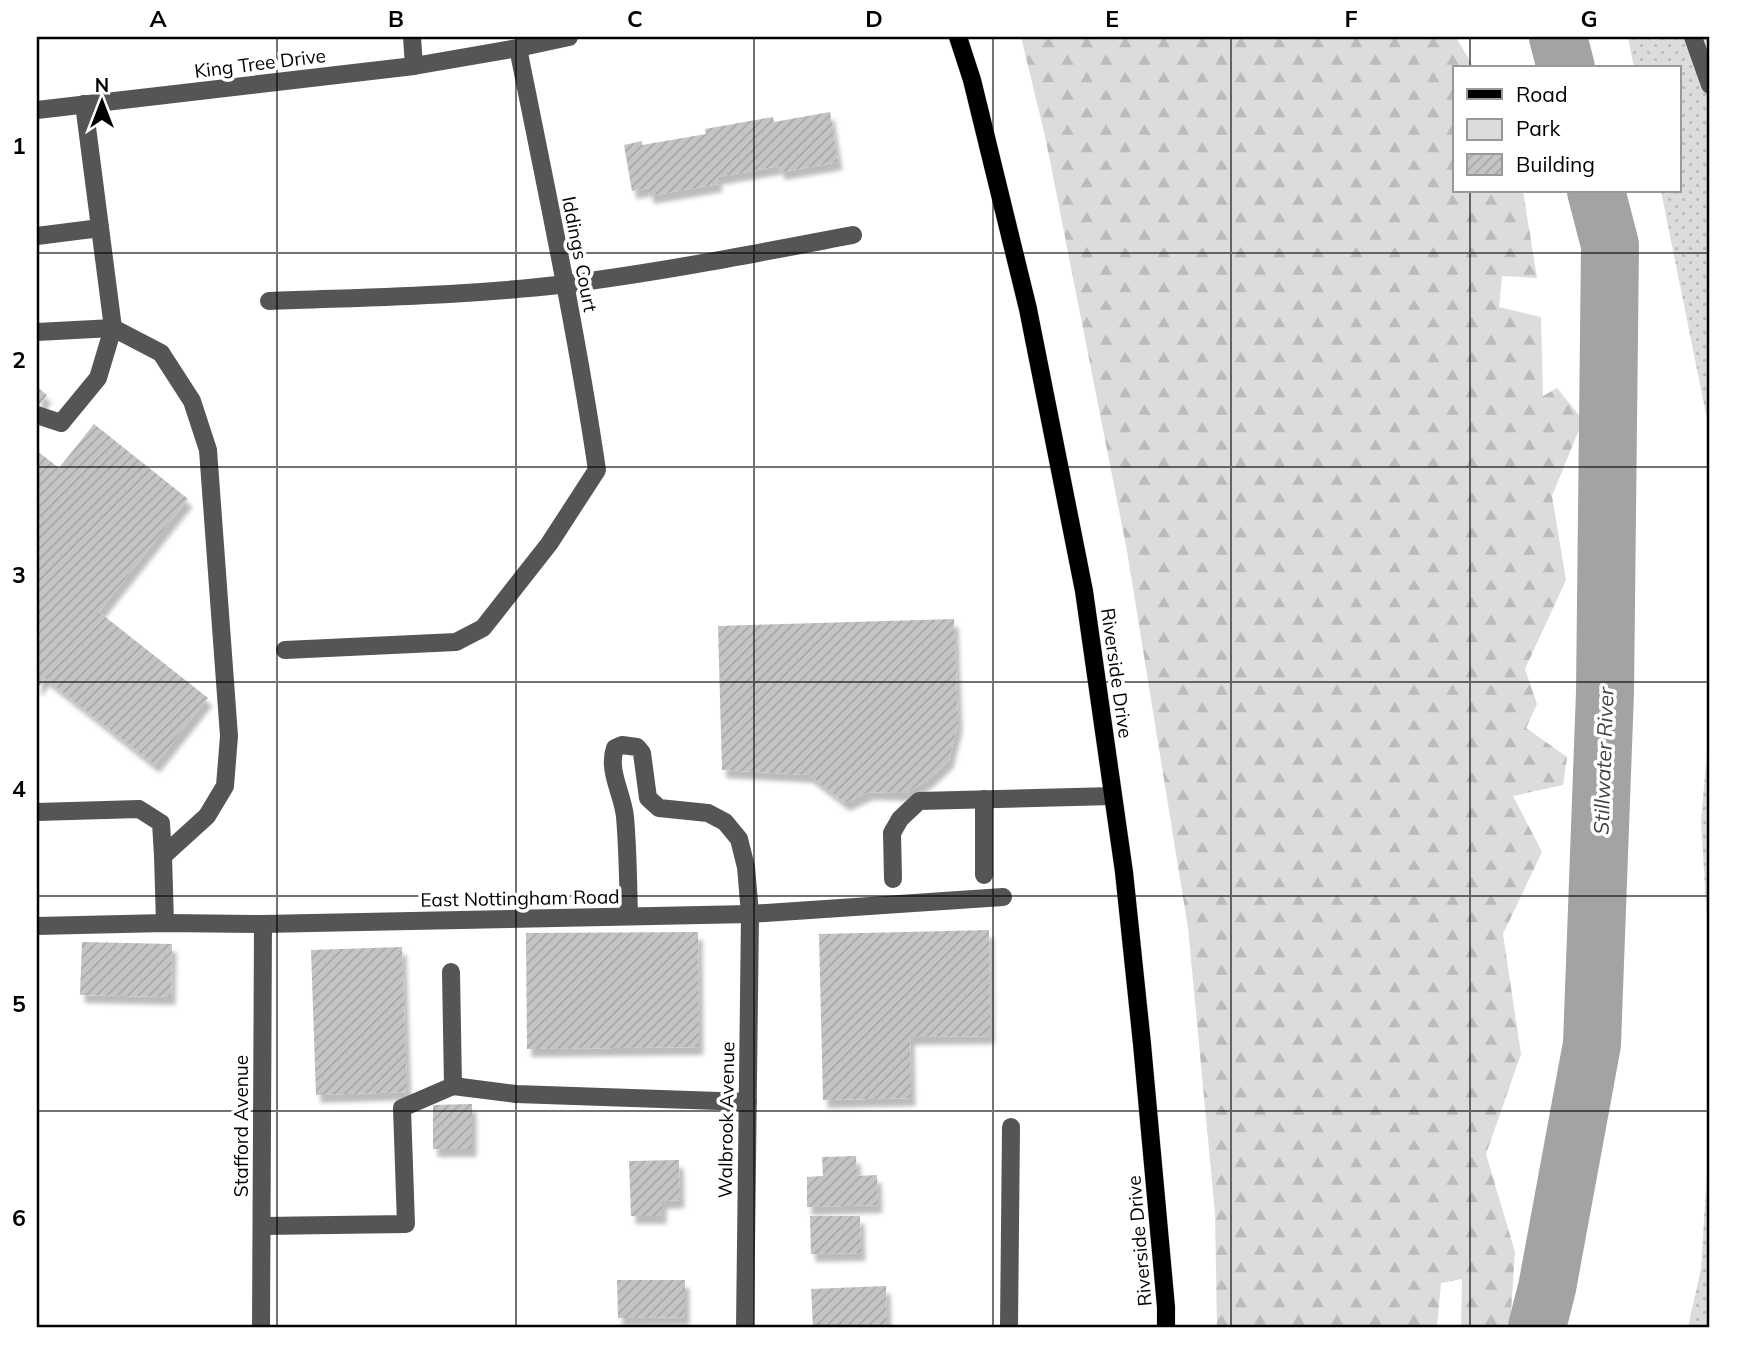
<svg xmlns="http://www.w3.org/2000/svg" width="1747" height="1364" font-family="Mulish,sans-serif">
<defs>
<pattern id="green-dots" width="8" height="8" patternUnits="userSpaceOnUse" patternTransform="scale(1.75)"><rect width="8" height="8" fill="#dcdcdc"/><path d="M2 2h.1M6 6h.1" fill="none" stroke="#bbb" stroke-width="1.8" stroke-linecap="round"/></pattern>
<pattern id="forest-firs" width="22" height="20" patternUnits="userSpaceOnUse" patternTransform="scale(1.75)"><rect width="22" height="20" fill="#dcdcdc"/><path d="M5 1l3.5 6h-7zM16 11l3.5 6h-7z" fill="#bbb"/></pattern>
<pattern id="building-hatch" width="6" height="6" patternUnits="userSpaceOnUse" patternTransform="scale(1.75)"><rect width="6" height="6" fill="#c4c4c4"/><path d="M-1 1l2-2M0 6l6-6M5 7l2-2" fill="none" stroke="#a7a7a7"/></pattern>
<filter id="shadow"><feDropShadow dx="4.5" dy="8" stdDeviation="2" flood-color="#0004"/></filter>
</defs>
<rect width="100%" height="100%" fill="#fff"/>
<g fill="url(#green-dots)">
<path d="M1628 37H1710V434L1661 191H1679V68H1634Z"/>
<path d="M1710 718V969L1701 821Z"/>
<path d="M1710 1120V1327H1688L1701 1269Z"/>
</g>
<path fill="url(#forest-firs)" d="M1021 37H1456L1474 68H1455V191H1523L1537 278 1502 276 1499 307 1541 317 1543 396 1557 388 1583 420 1552 496 1566 580 1525 669 1537 704 1526 728 1567 757 1563 785 1513 796 1542 852 1503 934 1521 1054 1486 1154 1515 1252 1510 1327H1461L1462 1279 1441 1283 1437 1327H1217L1215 1213 1188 928 1127 551 1045 136Z"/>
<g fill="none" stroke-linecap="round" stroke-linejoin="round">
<g stroke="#a3a3a3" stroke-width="58">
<path d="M1558 37 1566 68"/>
<path d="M1537 1327 1547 1288 1592 1044 1605 692 1610 245 1596 191"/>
</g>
</g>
<g fill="url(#building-hatch)" filter="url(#shadow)">
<path d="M830 112 838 162 780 172 779 166 717 177 718 184 649 196 648 188 632 191 624 145 642 141V145L706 134 705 129 773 117 774 122Z"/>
<path d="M37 387 47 395 37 408Z"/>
<path d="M94 424 188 499 99 612 208 698 155 765 45 678 37 689V451L59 468Z"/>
<path d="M954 619 958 724 949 760 929 779 906 793 869 792 845 803 809 775 722 770 718 626Z"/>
<path d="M989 930 990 1036 910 1037 911 1098 823 1100 819 934Z"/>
<path d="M698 932 699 1047 527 1049 526 933Z"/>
<path d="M82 942 172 944 171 997 80 995Z"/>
<path d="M402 947 407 1092 316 1095 311 950Z"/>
<path d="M472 1104V1149H433V1105Z"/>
<path d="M856 1156 857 1176 877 1175 878 1205 807 1207V1177L823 1176 822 1157Z"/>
<path d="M679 1160 680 1200 662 1201V1216H631L629 1161Z"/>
<path d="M810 1216H860L861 1253 811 1254Z"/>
<path d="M617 1280H685V1317L618 1318Z"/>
<path d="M886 1286 887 1327H813L811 1289Z"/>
</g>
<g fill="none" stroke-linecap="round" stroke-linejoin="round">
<g stroke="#dbdbdb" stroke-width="19">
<path id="major" d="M958 37 972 80 1028 309 1084 591 1124 872 1142 1044 1166 1307V1327"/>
</g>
<g stroke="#555" stroke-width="18">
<path d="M412 37 414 66"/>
<path d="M1693 37 1710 85"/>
<path d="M37 110 414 66 518 48 569 37"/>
<path d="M37 236 100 228"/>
<path d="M269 301C368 297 467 296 566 284 662 272 758 253 853 235"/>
<path d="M37 332 113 328 161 353 192 401 208 450 229 736 225 786 207 816 163 856 165 923"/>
<path d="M37 415 61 423 98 378 113 328 84 104"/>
<path d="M285 650 456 642 483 628 549 544 597 470C576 328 546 188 518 48"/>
<path d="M984 799V875"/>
<path d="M37 812 139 809 161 823 163 856"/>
<path d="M893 879 892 833 900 819 919 801 1113 796"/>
<path d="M629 916C628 883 628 850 625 817 623 794 607 771 615 748L622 745 637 747 642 753 648 798 659 808 708 813 725 822 739 839 746 867 750 914 745 1327"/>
<path d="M37 926 165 923 263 924 750 914 1003 897"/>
<path d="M453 1086 516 1094 748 1102"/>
<path d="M262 1226 406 1224 402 1108 453 1086 451 972"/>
<path d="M261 1327 263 924"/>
<path d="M1009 1327 1011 1127"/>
</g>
<use href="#major" stroke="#000" stroke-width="18"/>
</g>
<path fill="none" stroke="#000" stroke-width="2" stroke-opacity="0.55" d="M277 37V1327M516 37V1327M754 37V1327M993 37V1327M1231 37V1327M1470 37V68M1470 191V1327M37 253H1710M37 467H1710M37 682H1710M37 896H1710M37 1111H1710"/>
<g text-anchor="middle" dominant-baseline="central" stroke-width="7" stroke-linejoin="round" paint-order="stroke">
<g font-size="19" fill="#000" stroke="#fff">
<text transform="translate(260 63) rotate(-7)">King Tree Drive</text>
<text transform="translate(580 254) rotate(79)">Iddings Court</text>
<text transform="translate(1117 673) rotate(82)">Riverside Drive</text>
<text transform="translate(520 898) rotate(-1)">East Nottingham Road</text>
<text transform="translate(726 1120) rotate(-89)">Walbrook Avenue</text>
<text transform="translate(241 1126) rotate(-90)">Stafford Avenue</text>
<text transform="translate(1139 1241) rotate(-95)">Riverside Drive</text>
</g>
<g font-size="21" font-style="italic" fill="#444" stroke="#fff">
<text transform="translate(1603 761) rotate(-88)">Stillwater River</text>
</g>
</g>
<rect width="1747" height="1364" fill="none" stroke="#ffffff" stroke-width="77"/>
<rect x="1453" y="66" width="228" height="126" fill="#ffffff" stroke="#999999" stroke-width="2"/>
<rect x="1467" y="89" width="35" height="10" fill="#000000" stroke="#999999" stroke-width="2"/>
<text x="1516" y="102" font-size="21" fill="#000000">Road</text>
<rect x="1467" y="119" width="35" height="21" fill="#dcdcdc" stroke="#999999" stroke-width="2"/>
<text x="1516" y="136" font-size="21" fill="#000000">Park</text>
<rect x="1467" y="154" width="35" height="21" fill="url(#building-hatch)" stroke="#999999" stroke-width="2"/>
<text x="1516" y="172" font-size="21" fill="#000000">Building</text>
<g transform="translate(102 102)" stroke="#ffffff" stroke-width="5" paint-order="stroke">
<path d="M0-5L12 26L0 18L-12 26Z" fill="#000000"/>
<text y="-10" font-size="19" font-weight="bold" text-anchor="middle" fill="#000000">N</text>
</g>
<rect x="38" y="38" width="1670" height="1288" fill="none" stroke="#000" stroke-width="2.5"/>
<g font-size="23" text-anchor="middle" font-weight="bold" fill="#000">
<text x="158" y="27">A</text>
<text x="396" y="27">B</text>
<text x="635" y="27">C</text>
<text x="874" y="27">D</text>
<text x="1112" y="27">E</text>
<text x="1351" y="27">F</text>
<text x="1589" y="27">G</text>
<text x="19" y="154">1</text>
<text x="19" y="368">2</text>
<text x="19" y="583">3</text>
<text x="19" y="797">4</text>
<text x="19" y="1012">5</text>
<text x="19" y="1226">6</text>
</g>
</svg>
